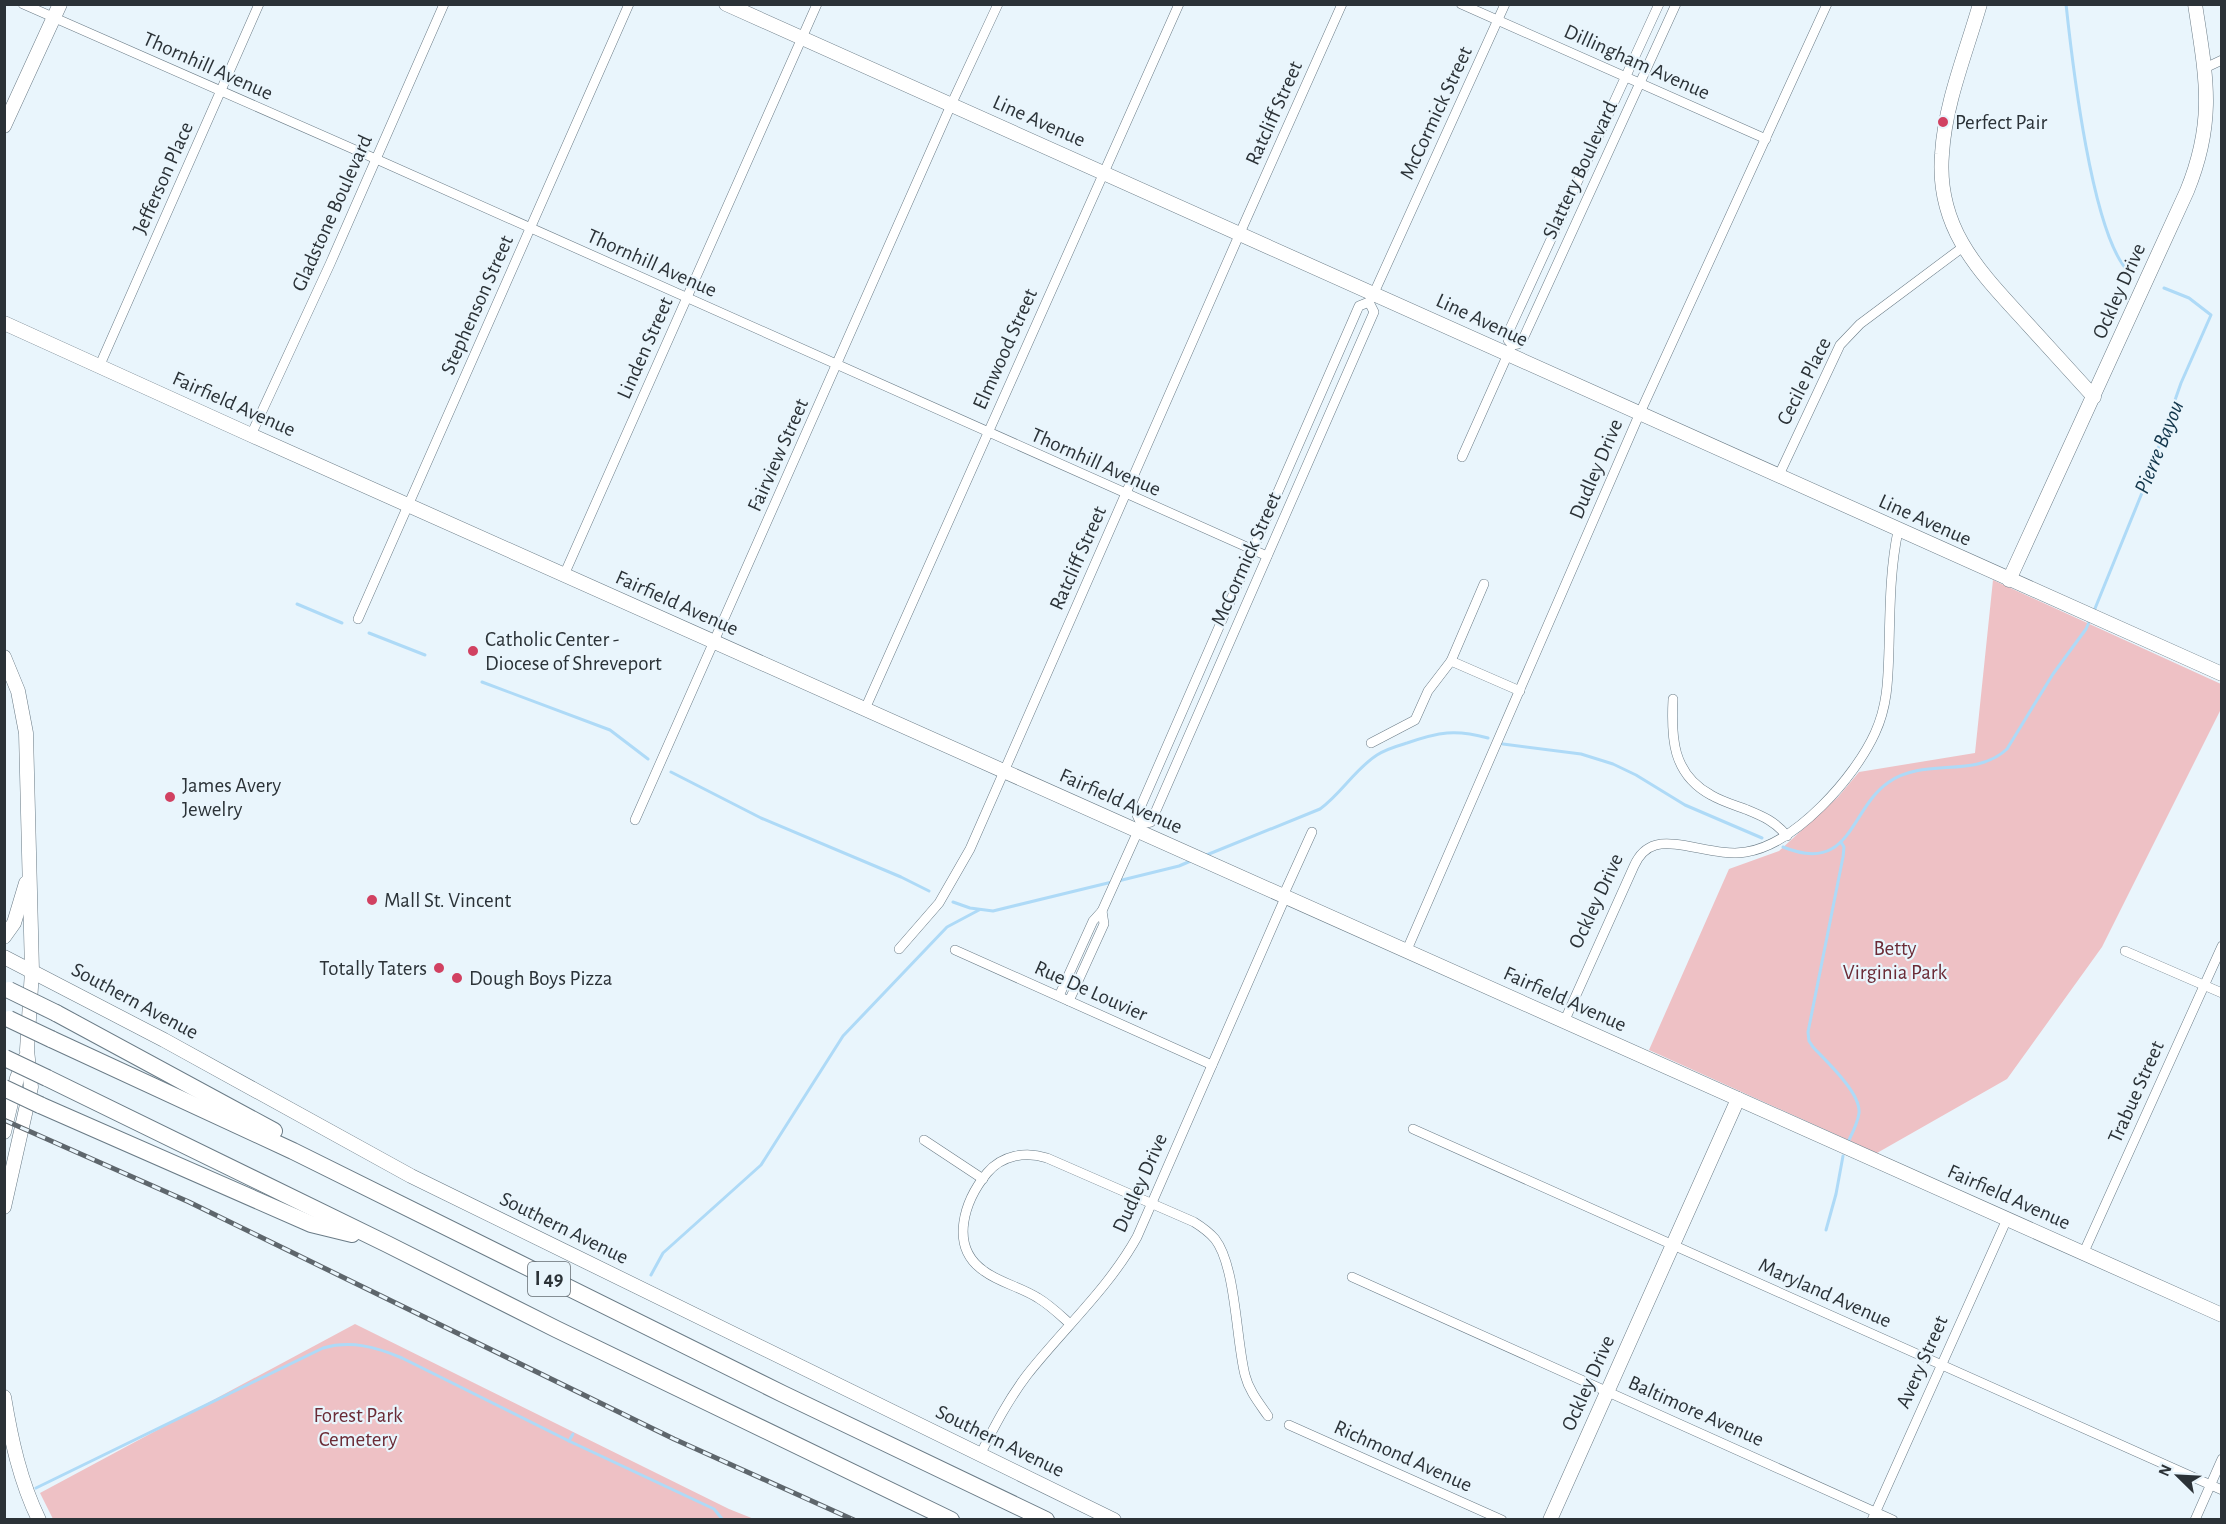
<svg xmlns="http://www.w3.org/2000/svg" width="2226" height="1524" font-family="'Alegreya Sans',sans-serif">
<rect width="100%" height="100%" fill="#e9f5fc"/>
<g fill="#eec1c5">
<path d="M1993 580 2221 684V709L2102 947 2007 1079 1877 1153 1649 1050 1729 869 1779 851 1838 797 1859 772 1975 753Z"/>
<path d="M355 1324 729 1509 754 1519H53L40 1493Z"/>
</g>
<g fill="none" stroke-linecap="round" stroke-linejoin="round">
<g stroke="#aedaf7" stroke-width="3">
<path d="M2066 4C2072 60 2092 237 2129 272"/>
<path d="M297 604 342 623"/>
<path d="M2094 611 2146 483 2181 383 2211 315 2189 298 2164 288"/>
<path d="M369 633 425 655"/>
<path d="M482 682 610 730 648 759"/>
<path d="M1503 744 1581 754 1613 764 1636 775 1685 805 1762 838"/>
<path d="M671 772 761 818 901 877 929 891"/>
<path d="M1841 842 1844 847 1843 857 1808 1032 1809 1041 1813 1047C1826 1061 1861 1093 1859 1113 1858 1122 1853 1132 1849 1140"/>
<path d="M1783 847C1852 875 1849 809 1889 782 1925 757 1975 779 2007 749L2053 674 2086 629 2090 620"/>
<path d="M1204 856 1320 809C1341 794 1355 769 1377 755 1386 749 1397 746 1407 743 1439 732 1455 729 1488 738"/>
<path d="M1118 881 1179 866 1193 860"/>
<path d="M953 902 970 908 993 911 1112 882"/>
<path d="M1826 1230 1836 1194 1843 1156"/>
<path d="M651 1275 663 1253 761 1165 843 1036 947 927 979 910"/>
<path d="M569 1441 573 1434"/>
<path d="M36 1488 323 1348C351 1340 376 1347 402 1358L569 1441 714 1509 723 1520"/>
</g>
<g stroke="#6a7b86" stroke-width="10">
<g id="street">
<path d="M23 4 376 159 1267 556"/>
<path d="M1461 4 1766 139"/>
<path d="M2205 68 2222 60"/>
<path d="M1512 345 1508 340V333L1659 4"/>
<path d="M99 367 259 4"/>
<path d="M251 435 330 264 444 4"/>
<path d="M1462 457 1512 345 1518 344 1523 339 1676 4"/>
<path d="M1778 477 1840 345 1860 324 1963 247"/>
<path d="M564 575 817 4"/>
<path d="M358 619 629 4"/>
<path d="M1451 661 1520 691"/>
<path d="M1673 699C1671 737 1672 774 1711 795 1721 801 1734 805 1745 809 1762 816 1775 821 1787 836"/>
<path d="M865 709 1179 4"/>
<path d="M1371 743 1415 720 1428 691 1451 661 1484 584"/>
<path d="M635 820 951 105 998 4"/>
<path d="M1141 824 1151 822 1374 312 1369 302"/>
<path d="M1283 896 1312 832"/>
<path d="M899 949 939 903 970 849 1240 233 1342 4"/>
<path d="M955 950 1212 1065"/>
<path d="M2125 951 2222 993"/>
<path d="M1406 952 1639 415 1827 4"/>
<path d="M1059 996 1093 921 1102 911 1138 831 1141 824 1137 815 1359 306 1369 302 1374 293 1505 4"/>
<path d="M1069 1001 1104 924 1102 911"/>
<path d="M1564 1022 1634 866C1638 857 1645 848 1656 845 1678 839 1718 857 1746 852 1796 844 1855 777 1875 733 1888 705 1888 678 1889 648 1890 609 1890 569 1898 531"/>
<path d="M1413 1129 2222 1490"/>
<path d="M924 1140 983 1179"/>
<path d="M2083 1254 2222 946"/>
<path d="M1352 1277 1893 1520"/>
<path d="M1070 1324C1060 1315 1050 1305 1038 1298 1021 1287 1000 1283 984 1271 948 1246 965 1200 987 1173 1002 1155 1026 1151 1047 1158L1194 1222C1202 1227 1209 1232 1215 1239 1236 1266 1236 1340 1245 1375 1249 1391 1259 1403 1268 1416"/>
<path d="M1289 1425 1502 1520"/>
<path d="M980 1455C994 1427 1008 1400 1027 1375 1064 1328 1108 1289 1137 1237L1285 898"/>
<path d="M1872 1520 2007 1219"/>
<path d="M2195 1520 2222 1459"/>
</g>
</g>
<g stroke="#6a7b86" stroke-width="15">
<g id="secondary">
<path d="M726 4 2222 674"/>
<path d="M1980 4C1966 53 1945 103 1942 154 1936 227 1978 270 2023 319 2047 345 2070 371 2094 397"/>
<path d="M4 126 60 4"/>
<path d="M4 323 251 435 2222 1315"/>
<path d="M2009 580 2187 191C2216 120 2206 77 2195 4"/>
<path d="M4 657 18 691 26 733 32 971 27 1050 31 1087 4 1207"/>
<path d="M4 937 14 923 26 883"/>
<path d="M4 957 164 1040 411 1176 1114 1520"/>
<path d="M4 1132 17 1078 25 1058"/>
<path d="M4 1397C11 1439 20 1481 39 1520"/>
<path d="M1550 1520 1738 1099"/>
</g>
</g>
<g stroke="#6a7b86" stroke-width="18">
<g id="highway">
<path d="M56 1013 274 1131"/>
<path d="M51 1039 293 1151 783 1394 1046 1520"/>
<path d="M47 1078 387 1244 556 1329 951 1520"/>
<path d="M40 1105 311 1224 352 1234"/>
</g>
</g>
<use href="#street" stroke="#fff" stroke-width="9"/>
<use href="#secondary" stroke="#fff" stroke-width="14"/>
<use href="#highway" stroke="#fff" stroke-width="16"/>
<g stroke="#5e666c" stroke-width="5">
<path id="rail" d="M4 1120 189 1202 674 1439 854 1520"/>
</g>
<use href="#rail" stroke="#e9f5fc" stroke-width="3" stroke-dasharray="9" stroke-linecap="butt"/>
<g stroke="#6a7b86" stroke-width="18" stroke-linecap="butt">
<g id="highway-bridge">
<path d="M9 990 56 1013"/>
<path d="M9 1019 51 1039"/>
<path d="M5 1058 47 1078"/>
<path d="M4 1088 40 1105"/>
</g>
</g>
<use href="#highway-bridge" stroke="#fff" stroke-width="16"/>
</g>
<g fill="#d14161" stroke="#e9f5fc" stroke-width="2">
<circle cx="1943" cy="122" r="6"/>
<circle cx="473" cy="651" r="6"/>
<circle cx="170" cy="797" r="6"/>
<circle cx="372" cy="900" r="6"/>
<circle cx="439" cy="968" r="6"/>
<circle cx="457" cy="978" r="6"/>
</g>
<g text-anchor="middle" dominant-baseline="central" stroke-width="4.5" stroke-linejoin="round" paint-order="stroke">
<rect fill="#e9f5fc" stroke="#646c72" stroke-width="1.5" x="528" y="1262" width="42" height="34" rx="4.5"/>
<g font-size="20" font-weight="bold" fill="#2b3237">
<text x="549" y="1279">I 49</text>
</g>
<g font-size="21" fill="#2b3237" stroke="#e9f5fc">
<text transform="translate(1637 62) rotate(24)">Dillingham Avenue</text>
<text transform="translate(208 66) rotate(24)">Thornhill Avenue</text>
<text transform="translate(1274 113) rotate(-66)">Ratcliff Street</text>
<text transform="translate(1436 113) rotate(-65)">McCormick Street</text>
<text transform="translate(1039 121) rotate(24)">Line Avenue</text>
<text transform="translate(1580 170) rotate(-65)">Slattery Boulevard</text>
<text transform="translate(163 178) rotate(-66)">Jefferson Place</text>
<text transform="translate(332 213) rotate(-66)">Gladstone Boulevard</text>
<text transform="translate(652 263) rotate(24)">Thornhill Avenue</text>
<text transform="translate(2119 291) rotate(-66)">Ockley Drive</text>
<text transform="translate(477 305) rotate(-66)">Stephenson Street</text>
<text transform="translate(1482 320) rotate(25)">Line Avenue</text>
<text transform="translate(645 348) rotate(-66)">Linden Street</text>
<text transform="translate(1005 349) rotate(-66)">Elmwood Street</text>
<text transform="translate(1804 381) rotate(-63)">Cecile Place</text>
<text transform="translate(234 404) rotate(24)">Fairfield Avenue</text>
<text transform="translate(778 455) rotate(-66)">Fairview Street</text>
<text transform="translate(1096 462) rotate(24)">Thornhill Avenue</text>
<text transform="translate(1596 469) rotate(-67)">Dudley Drive</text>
<text transform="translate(1925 520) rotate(24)">Line Avenue</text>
<text transform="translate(1078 558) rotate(-66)">Ratcliff Street</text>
<text transform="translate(1246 559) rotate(-66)">McCormick Street</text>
<text transform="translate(677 603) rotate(24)">Fairfield Avenue</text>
<text transform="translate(1121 801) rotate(24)">Fairfield Avenue</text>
<text transform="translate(1596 901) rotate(-65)">Ockley Drive</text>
<text transform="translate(1091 991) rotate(24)">Rue De Louvier</text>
<text transform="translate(1565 999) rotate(24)">Fairfield Avenue</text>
<text transform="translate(135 1001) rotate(28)">Southern Avenue</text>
<text transform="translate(2136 1092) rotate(-66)">Trabue Street</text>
<text transform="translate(1140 1183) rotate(-66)">Dudley Drive</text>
<text transform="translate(2009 1197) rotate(24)">Fairfield Avenue</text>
<text transform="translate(564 1228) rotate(26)">Southern Avenue</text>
<text transform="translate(1825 1293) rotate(24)">Maryland Avenue</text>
<text transform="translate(1922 1362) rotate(-66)">Avery Street</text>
<text transform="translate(1588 1383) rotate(-66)">Ockley Drive</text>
<text transform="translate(1696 1411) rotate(24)">Baltimore Avenue</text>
<text transform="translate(1000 1441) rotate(26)">Southern Avenue</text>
<text transform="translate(1403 1456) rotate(24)">Richmond Avenue</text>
</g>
<g font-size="21" fill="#2b3237" stroke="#e9f5fc" text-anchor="start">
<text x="1955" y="122">Perfect Pair</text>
<text x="485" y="639">Catholic Center -<tspan x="485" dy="24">Diocese of Shreveport</tspan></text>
<text x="182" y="785">James Avery<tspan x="182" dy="24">Jewelry</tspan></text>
<text x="384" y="900">Mall St. Vincent</text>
<text x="427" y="968" text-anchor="end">Totally Taters</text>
<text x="469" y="978">Dough Boys Pizza</text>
</g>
<g font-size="21" fill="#6b2b36" stroke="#e9f5fc">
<text x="1895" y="948">Betty<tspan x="1895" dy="24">Virginia Park</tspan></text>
<text x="358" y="1415">Forest Park<tspan x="358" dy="24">Cemetery</tspan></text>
</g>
<g font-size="22" font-style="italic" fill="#11354a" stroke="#e9f5fc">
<text transform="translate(2159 447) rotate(-68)">Pierre Bayou</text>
</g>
</g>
<rect width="2226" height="1524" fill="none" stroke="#2b3237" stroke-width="12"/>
<g transform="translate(2178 1476) rotate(294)" stroke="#e9f5fc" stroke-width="4.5" paint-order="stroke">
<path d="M0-4.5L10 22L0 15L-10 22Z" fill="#2b3237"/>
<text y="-9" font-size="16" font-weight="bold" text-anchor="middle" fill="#2b3237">N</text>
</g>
</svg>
